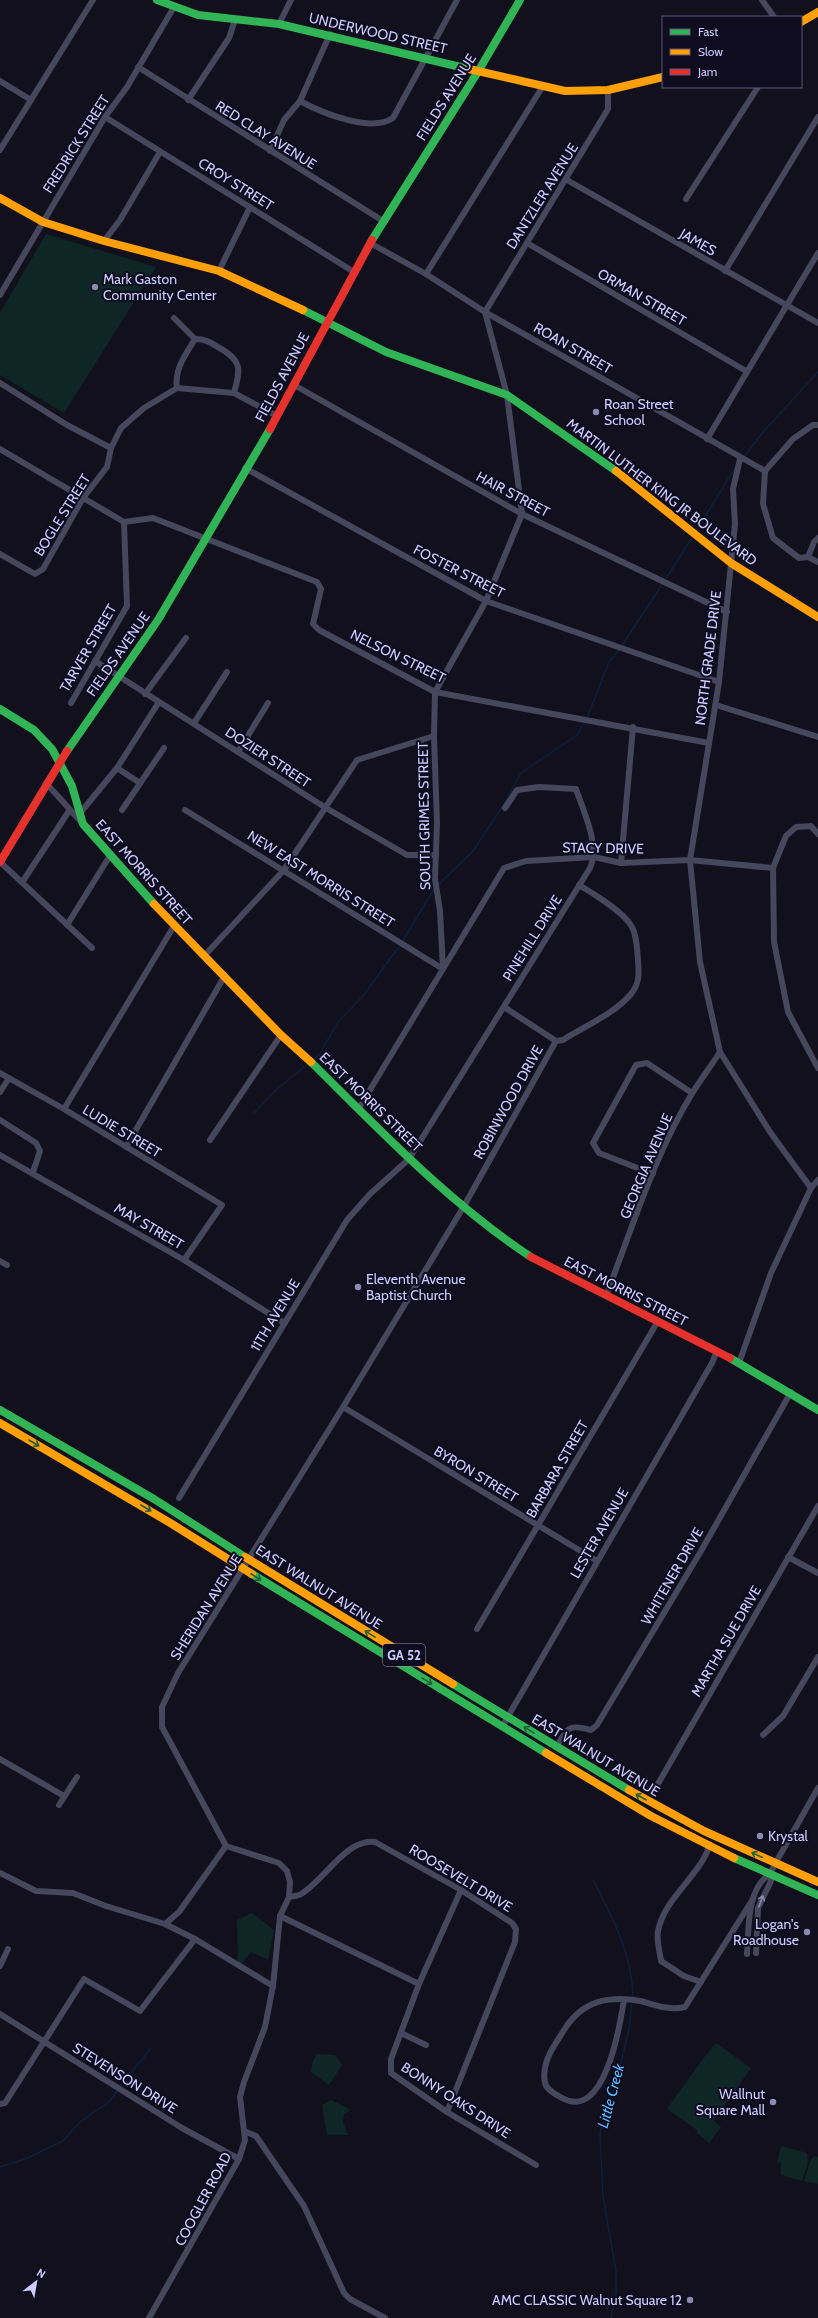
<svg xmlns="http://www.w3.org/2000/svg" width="818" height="2318" font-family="Cabin,sans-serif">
<rect width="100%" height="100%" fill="#12101c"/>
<g fill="#0f2626">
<path d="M46 234 156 267 64 413 0 375V313Z"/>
<path d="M252 1913 274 1930 268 1960 251 1952 238 1968 237 1920Z"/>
<path d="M716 2043 751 2068 714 2121 721 2127 709 2143 697 2133V2130L667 2109 702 2060Z"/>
<path d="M317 2054 335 2055 342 2065 329 2085 311 2072 313 2061Z"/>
<path d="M331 2100 351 2110 344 2114 343 2122 348 2135H327L322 2105Z"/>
<path d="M781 2146 807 2153 808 2162 802 2181 781 2175V2163L777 2162Z"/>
<path d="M814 2156 818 2157V2184L804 2181 810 2162Z"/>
</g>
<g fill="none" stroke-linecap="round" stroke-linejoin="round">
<g stroke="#0b203f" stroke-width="1.5">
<path d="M744 457 764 431 818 372"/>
<path d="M696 531 735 468"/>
<path d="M665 580 693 536"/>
<path d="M621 647 663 583"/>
<path d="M587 718 609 662 619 650"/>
<path d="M438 885 473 851 504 804 521 773 577 735 585 722"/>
<path d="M402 942 434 889"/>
<path d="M313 1060 319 1055 338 1022 363 996 400 945"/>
<path d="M254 1113 277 1089 309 1063"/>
<path d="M594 1881C613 1919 632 1954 633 1997"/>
<path d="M120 2087 151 2048"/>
<path d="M0 2167 25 2159 63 2141 80 2122 109 2102 118 2090"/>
<path d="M611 2318 616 2293V2271L603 2196 600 2133 612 2100 629 2029 632 2001"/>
</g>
<g stroke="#46465d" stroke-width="6">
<path d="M762 0 774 17"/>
<path d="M279 24 291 0"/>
<path d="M330 34 300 101C322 113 371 133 393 118L457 0"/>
<path d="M138 67 383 221"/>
<path d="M0 81 31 100"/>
<path d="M188 100 229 38 235 20"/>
<path d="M105 117 354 272"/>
<path d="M0 150 93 0"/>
<path d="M270 151 284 120 300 101"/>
<path d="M567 180 818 323"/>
<path d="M686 199 758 87"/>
<path d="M104 241 120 220 160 152"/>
<path d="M370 243 426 274 485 312 765 471"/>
<path d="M527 243 746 371"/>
<path d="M219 271 250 207"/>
<path d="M725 271 818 117"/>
<path d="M426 274 543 86"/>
<path d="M0 295 105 117 127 87 174 7"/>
<path d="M174 318 195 339"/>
<path d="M195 339C205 339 210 342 218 347 242 360 241 368 234 393"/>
<path d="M0 383 67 425 111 448"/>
<path d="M294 385 522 514 727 612"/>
<path d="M177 388 234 393 277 416"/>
<path d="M177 388C174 369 186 354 195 339"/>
<path d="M818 425H813L793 439 765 471 763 504 773 538 799 558 808 557 814 542 818 538"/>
<path d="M707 439 818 253"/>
<path d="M0 449 124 522"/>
<path d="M740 459 733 489 735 524 719 682 690 860 700 962 720 1052 770 1132 811 1188"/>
<path d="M245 468 486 601 719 682"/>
<path d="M0 554 35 574 43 569 83 498 107 467 111 448 121 428 144 408 177 388"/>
<path d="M808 557 818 562"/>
<path d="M95 661 326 808 407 855H436"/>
<path d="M145 694 186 638"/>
<path d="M71 703 127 606 124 522 153 518 317 582 321 589 313 624 319 630 435 692 709 743"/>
<path d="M716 705 818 737"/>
<path d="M194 723 227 672"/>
<path d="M238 752 268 703"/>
<path d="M117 768 140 783"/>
<path d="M46 783 83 824"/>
<path d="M122 810 164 748"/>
<path d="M185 810 443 969 504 868 526 861 594 857 621 863 690 860 773 868"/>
<path d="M81 812 117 768 159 702"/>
<path d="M818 834 811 826 796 827 786 836 773 868 774 942 788 1012 818 1068"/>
<path d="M0 862 92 948"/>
<path d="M621 863 633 727"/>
<path d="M23 881 69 811"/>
<path d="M67 925 111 854"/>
<path d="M205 955 284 870 357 760 434 736"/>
<path d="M504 1007 556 1041"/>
<path d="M0 1073 64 1109 222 1205 184 1260"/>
<path d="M0 1092 9 1078"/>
<path d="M359 1108 443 969 440 911 435 879 437 823 434 736 435 692 486 601 522 514 507 395 485 312 608 109V90"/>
<path d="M64 1109 174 926"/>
<path d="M0 1120 36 1143 40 1151 33 1172"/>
<path d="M210 1140 281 1035"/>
<path d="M126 1147 224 977"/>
<path d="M0 1155 184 1260 284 1323"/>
<path d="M653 1174 599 1153 593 1143 636 1065 647 1063 692 1093"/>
<path d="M0 1261 7 1265"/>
<path d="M606 1296C631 1231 656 1151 693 1092 701 1079 711 1066 720 1052"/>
<path d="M739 1363 771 1273 811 1188 818 1180"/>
<path d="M343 1407 597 1561"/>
<path d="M179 1498 347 1220 370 1194 409 1159 590 868C600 844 584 813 576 789L539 787 517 790 505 808"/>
<path d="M788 1557 818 1573"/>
<path d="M477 1629 658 1321"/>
<path d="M502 1727 712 1363 717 1351"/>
<path d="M763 1735 783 1716 818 1657"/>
<path d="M557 1746C568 1727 569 1724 591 1730L597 1725 701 1551 791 1392"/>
<path d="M0 1759 64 1796"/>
<path d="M655 1789 818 1506"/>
<path d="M59 1805 77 1777"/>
<path d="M0 1873 36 1891 73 1893 106 1906 165 1924 195 1939 273 1986"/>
<path d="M461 1890 419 1984 391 2059V2073L447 2112 536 2165"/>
<path d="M289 1897C293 1896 298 1896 301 1894 324 1881 346 1838 375 1842L461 1890 512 1923 516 1929 515 1942 447 2112"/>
<path d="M280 1916 419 1984"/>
<path d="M165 1924 179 1912 226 1846"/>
<path d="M756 1953 758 1908 771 1881 770 1874 775 1864 818 1788"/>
<path d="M747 1954C749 1929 746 1889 770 1874"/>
<path d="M0 1966 8 1949"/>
<path d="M701 1982 684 1976 661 1961C660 1952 656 1940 658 1931 665 1897 698 1878 709 1847"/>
<path d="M624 2000C620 2025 605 2122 562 2098 547 2090 542 2086 545 2068 547 2054 557 2042 564 2030 582 2001 608 1995 641 2001 655 2005 670 2011 685 2007L753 1899"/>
<path d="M0 2014 182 2128 239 2159"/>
<path d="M401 2033 426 2045"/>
<path d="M0 2104 5 2103 84 1979 140 2011 195 1939"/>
<path d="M244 2131 256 2136 304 2206 344 2293 350 2299 385 2318"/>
<path d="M149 2318 239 2159 245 2140 240 2097 244 2082 265 2027 273 1986 280 1916 289 1897 290 1882 287 1871 279 1863 226 1846 162 1727V1707L178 1673 343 1407 464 1206 556 1041 563 1040C585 1026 614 1014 631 994 640 983 639 973 638 960 637 949 637 936 632 927 624 912 594 894 579 885"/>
</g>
<g stroke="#30b455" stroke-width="8">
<path d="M157 0 198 15 279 24 469 69"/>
<path d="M372 240 479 70 520 0"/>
<path d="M303 310 386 352 507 395 616 471"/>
<path d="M0 709 34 730 52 749 72 786 83 824 154 904"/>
<path d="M67 751 158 620 270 429"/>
<path d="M311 1062C380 1130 449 1203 531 1257"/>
<path d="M730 1358 818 1410"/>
<path d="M0 1410 154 1499 245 1557"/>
<path d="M252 1574 546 1753"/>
<path d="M453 1684 629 1790"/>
<path d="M734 1858 818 1895"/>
</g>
<g stroke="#ff9f0a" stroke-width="8">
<path d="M801 22 818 12"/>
<path d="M469 69 565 91 608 90 663 77"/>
<path d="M0 198 43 222 104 241 219 271 303 310"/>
<path d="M616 471 731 563 818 617"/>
<path d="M154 904 281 1035 311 1062"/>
<path d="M0 1423 172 1524 252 1574"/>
<path d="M245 1557 453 1684"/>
<path d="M546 1753 651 1816 734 1858"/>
<path d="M629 1790 704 1831 818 1882"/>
</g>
<g stroke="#e5322d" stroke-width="8">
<path d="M270 429 372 240"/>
<path d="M0 862 67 751"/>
<path d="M531 1257 730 1358"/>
</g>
</g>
<defs><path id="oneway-shaft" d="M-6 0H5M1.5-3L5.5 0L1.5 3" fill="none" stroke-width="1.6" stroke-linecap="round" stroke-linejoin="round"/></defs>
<g stroke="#20603a">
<use href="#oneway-shaft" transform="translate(34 1443) rotate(30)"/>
<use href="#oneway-shaft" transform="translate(146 1508) rotate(30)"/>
<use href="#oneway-shaft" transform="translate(256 1577) rotate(33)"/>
<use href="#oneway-shaft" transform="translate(370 1634) rotate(-149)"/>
<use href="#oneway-shaft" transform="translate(427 1681) rotate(31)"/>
<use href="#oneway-shaft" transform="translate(529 1730) rotate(-149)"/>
<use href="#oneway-shaft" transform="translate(641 1797) rotate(-150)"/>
<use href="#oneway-shaft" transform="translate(757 1855) rotate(-155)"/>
</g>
<use stroke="#8a89ae" href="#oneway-shaft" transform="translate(761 1901) rotate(-70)"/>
<g fill="#8d8ab0" stroke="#0f0c20" stroke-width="1.5">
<circle cx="95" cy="287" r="4"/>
<circle cx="596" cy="412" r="4"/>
<circle cx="358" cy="1287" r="4"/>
<circle cx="760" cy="1836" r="4"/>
<circle cx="807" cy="1932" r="4"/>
<circle cx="773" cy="2102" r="4"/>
<circle cx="690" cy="2300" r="4"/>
</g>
<g text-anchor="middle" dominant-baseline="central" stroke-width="4" stroke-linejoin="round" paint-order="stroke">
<rect fill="#0f0c20" stroke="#9592bc" stroke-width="1" x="383" y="1644" width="42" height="22" rx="3"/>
<g font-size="13" font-weight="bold" fill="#cfccff">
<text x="404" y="1655">GA 52</text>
</g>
<g font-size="14" fill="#cfccff" stroke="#0f0c20">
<text transform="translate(378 33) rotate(13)">UNDERWOOD STREET</text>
<text transform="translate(446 97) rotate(-58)">FIELDS AVENUE</text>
<text transform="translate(266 135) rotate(32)">RED CLAY AVENUE</text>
<text transform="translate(76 144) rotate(-58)">FREDRICK STREET</text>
<text transform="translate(236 184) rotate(32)">CROY STREET</text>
<text transform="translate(542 196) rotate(-58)">DANTZLER AVENUE</text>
<text transform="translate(698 242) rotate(30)">JAMES</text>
<text transform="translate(642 297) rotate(30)">ORMAN STREET</text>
<text transform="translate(573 348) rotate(30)">ROAN STREET</text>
<text transform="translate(282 377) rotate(-62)">FIELDS AVENUE</text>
<text transform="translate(662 492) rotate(37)">MARTIN LUTHER KING JR BOULEVARD</text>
<text transform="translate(513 494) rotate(28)">HAIR STREET</text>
<text transform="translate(62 515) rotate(-58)">BOGLE STREET</text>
<text transform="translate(459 571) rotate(27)">FOSTER STREET</text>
<text transform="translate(88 648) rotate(-60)">TARVER STREET</text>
<text transform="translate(118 654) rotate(-55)">FIELDS AVENUE</text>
<text transform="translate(398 656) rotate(26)">NELSON STREET</text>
<text transform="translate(708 658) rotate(-83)">NORTH GRADE DRIVE</text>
<text transform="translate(268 757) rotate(33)">DOZIER STREET</text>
<text transform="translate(424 816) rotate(-91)">SOUTH GRIMES STREET</text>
<text transform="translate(603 848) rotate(1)">STACY DRIVE</text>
<text transform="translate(144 872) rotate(48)">EAST MORRIS STREET</text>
<text transform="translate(321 879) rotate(32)">NEW EAST MORRIS STREET</text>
<text transform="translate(532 938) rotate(-58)">PINEHILL DRIVE</text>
<text transform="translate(371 1102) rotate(44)">EAST MORRIS STREET</text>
<text transform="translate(508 1102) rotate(-61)">ROBINWOOD DRIVE</text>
<text transform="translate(122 1131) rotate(31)">LUDIE STREET</text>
<text transform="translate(646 1166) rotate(-67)">GEORGIA AVENUE</text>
<text transform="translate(149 1226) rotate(30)">MAY STREET</text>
<text transform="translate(626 1291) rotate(27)">EAST MORRIS STREET</text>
<text transform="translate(275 1315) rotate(-59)">11TH AVENUE</text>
<text transform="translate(557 1469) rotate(-60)">BARBARA STREET</text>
<text transform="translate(476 1474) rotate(31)">BYRON STREET</text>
<text transform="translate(599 1533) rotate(-60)">LESTER AVENUE</text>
<text transform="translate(672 1576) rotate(-60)">WHITENER DRIVE</text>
<text transform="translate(319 1587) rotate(32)">EAST WALNUT AVENUE</text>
<text transform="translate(206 1607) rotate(-58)">SHERIDAN AVENUE</text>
<text transform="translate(726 1641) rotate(-60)">MARTHA SUE DRIVE</text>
<text transform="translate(596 1755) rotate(31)">EAST WALNUT AVENUE</text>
<text transform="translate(461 1878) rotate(31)">ROOSEVELT DRIVE</text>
<text transform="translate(125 2078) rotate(32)">STEVENSON DRIVE</text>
<text transform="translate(456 2100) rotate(33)">BONNY OAKS DRIVE</text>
<text transform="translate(203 2199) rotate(-62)">COOGLER ROAD</text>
</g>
<g font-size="14" fill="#cfccff" stroke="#0f0c20" text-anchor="start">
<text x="103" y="279">Mark Gaston<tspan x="103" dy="16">Community Center</tspan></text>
<text x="604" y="404">Roan Street<tspan x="604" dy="16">School</tspan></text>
<text x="366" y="1279">Eleventh Avenue<tspan x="366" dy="16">Baptist Church</tspan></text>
<text x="768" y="1836">Krystal</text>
<text x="799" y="1924" text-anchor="end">Logan's<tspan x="799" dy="16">Roadhouse</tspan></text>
<text x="765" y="2094" text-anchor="end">Wallnut<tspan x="765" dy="16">Square Mall</tspan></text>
<text x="682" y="2300" text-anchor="end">AMC CLASSIC Walnut Square 12</text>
</g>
<g font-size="15" font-style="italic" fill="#5abdff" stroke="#0f0c20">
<text transform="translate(611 2096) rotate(-75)">Little Creek</text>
</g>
</g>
<rect x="662" y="16" width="140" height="72" fill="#0f0c20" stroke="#5c5979"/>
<rect x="670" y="29" width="20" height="6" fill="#30b455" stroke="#5c5979"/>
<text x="698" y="36" font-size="12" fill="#cfccff">Fast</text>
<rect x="670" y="49" width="20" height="6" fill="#ff9f0a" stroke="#5c5979"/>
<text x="698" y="56" font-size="12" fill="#cfccff">Slow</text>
<rect x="670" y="69" width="20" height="6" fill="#e5322d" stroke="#5c5979"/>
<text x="698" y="76" font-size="12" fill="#cfccff">Jam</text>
<g transform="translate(36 2282) rotate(31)" stroke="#0f0c20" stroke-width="3" paint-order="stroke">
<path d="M0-3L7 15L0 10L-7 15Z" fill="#cfccff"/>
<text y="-6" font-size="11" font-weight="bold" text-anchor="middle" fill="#cfccff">N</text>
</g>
</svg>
